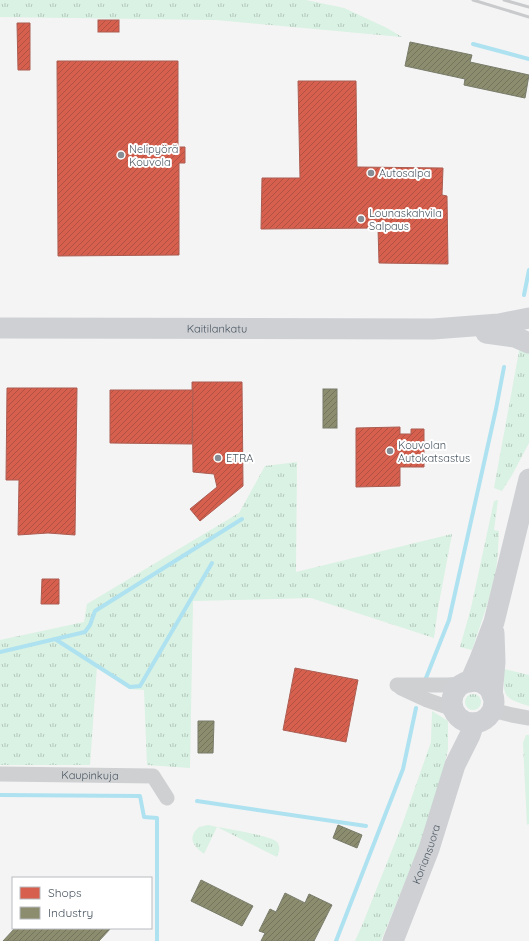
<svg xmlns="http://www.w3.org/2000/svg" width="529" height="941" font-family="Quicksand,sans-serif">
<defs>
<pattern id="grass-tufts" width="24" height="20" patternUnits="userSpaceOnUse"><rect width="24" height="20" fill="#d9f2e3"/><path d="M3 7l-1-3M5 7V3M7 7l1-3M15 17l-1-3M17 17v-4M19 17l1-3" fill="none" stroke="#b2c7bb"/></pattern>
<pattern id="shops-hatch" width="6" height="6" patternUnits="userSpaceOnUse"><rect width="6" height="6" fill="#d6604d"/><path d="M-1 1l2-2M0 6l6-6M5 7l2-2" fill="none" stroke="#b05243"/></pattern>
<pattern id="industry-hatch" width="6" height="6" patternUnits="userSpaceOnUse"><rect width="6" height="6" fill="#8c8c6e"/><path d="M-1 1l2-2M0 6l6-6M5 7l2-2" fill="none" stroke="#74755e"/></pattern>
</defs>
<rect width="100%" height="100%" fill="#f4f4f4"/>
<g fill="url(#grass-tufts)">
<path d="M0 0H306L344 8 387 28 402 37 216 20 0 17Z"/>
<path d="M520 346 529 353V443L512 475 502 491 494 488Z"/>
<path d="M297 462 296 572 452 534 438 608 434 638 311 598 193 601 190 768 147 765 144 690 129 689 97 666 90 765H0V640L84 622 87 604 239 513 265 466Z"/>
<path d="M498 500 494 530 499 531C498 546 498 561 495 575 490 600 480 625 472 650L460 647 471 608 494 501Z"/>
<path d="M504 669 529 675V706C503 698 503 696 504 669Z"/>
<circle cx="473" cy="702" r="8"/>
<path d="M432 711 448 721V749L443 772 420 845 381 941H355L363 923 402 825 431 742Z"/>
<path d="M526 735H529V824L527 825 523 743Z"/>
<path d="M208 825C220 828 271 835 277 842 281 847 279 852 277 857L217 827 204 854C193 846 187 838 199 827Z"/>
</g>
<g fill="url(#shops-hatch)" stroke="#ac5d53">
<rect x="98" y="20" width="21" height="12"/>
<path d="M17 23H30V70H18Z"/>
<path d="M57 61H178V147H185V163H179V255L58 256Z"/>
<path d="M298 81H356L357 167 443 168 442 195 447 196 448 264 379 263 378 228 261 229 262 178H300Z"/>
<path d="M192 382H242L243 486 200 521 190 509 217 487 214 474 193 472Z"/>
<path d="M7 388H77L75 535 48 533 18 535 19 480H6Z"/>
<path d="M110 390H193L192 444 110 443Z"/>
<path d="M400 427V434H411V429H424V467H400V486L356 487V428Z"/>
<path d="M42 579H59V604H41Z"/>
<path d="M295 668 358 680 346 742 283 730Z"/>
</g>
<g fill="url(#industry-hatch)" stroke="#787c6a">
<path d="M410 42 472 55 470 62 529 75 525 98 464 85 465 79 405 66Z"/>
<rect x="323" y="389" width="14" height="39"/>
<path d="M198 721H214L213 753H198Z"/>
<path d="M338 825 362 835 357 848 333 838Z"/>
<path d="M201 880 253 906 242 926 191 901Z"/>
<path d="M285 893 305 903 309 894 332 905 314 941H261L265 933 259 931 270 909 276 912Z"/>
<path d="M15 928H111L99 941H3Z"/>
</g>
<g fill="none" stroke-linecap="round" stroke-linejoin="round">
<g stroke="#aee2f0" stroke-width="4">
<path d="M473 44 529 59"/>
<path d="M524 295 529 270"/>
<path d="M55 639 130 687 140 686 212 563"/>
<path d="M0 652 85 632 90 625 95 611 242 519"/>
<path d="M426 678 449 620 496 409 504 367"/>
<path d="M0 795 140 796 144 817 157 818V941"/>
<path d="M197 801 366 826"/>
<path d="M336 941 403 769 416 708"/>
</g>
<g stroke="#ced0d2" stroke-width="15">
<path d="M397 685H447L464 684"/>
<path d="M401 688 427 700 453 709"/>
<path d="M492 710 512 715 529 718"/>
<path id="s1" d="M0 774 153 776 167 798"/>
</g>
<g stroke="#ced0d4" stroke-width="21">
<path id="s2" d="M0 328 433 329 499 324 529 318"/>
<path d="M486 333 515 337 529 343"/>
<circle cx="473" cy="702" r="21"/>
<path d="M470 682 480 659 494 622 529 479"/>
<path d="M492 695 495 662 494 633"/>
<path id="s3" d="M393 941 429 849 455 765 470 735 474 723"/>
</g>
<g stroke="#c9cacc" stroke-width="3">
<path d="M473 0 529 17"/>
<path d="M504 0 529 7"/>
</g>
</g>
<g fill="#868d94" stroke="#fff" stroke-width="1.5">
<circle cx="121" cy="155" r="4"/>
<circle cx="371" cy="173" r="4"/>
<circle cx="361" cy="219" r="4"/>
<circle cx="390" cy="451" r="4"/>
<circle cx="218" cy="458" r="4"/>
</g>
<g text-anchor="middle" dominant-baseline="central" stroke-width="4" stroke-linejoin="round" paint-order="stroke">
<g font-size="11" fill="#4a5661" stroke="#fff" text-anchor="start">
<text x="129" y="149">Nelipyörä<tspan x="129" dy="13">Kouvola</tspan></text>
<text x="379" y="173">Autosalpa</text>
<text x="369" y="213">Lounaskahvila<tspan x="369" dy="13">Salpaus</tspan></text>
<text x="398" y="445">Kouvolan<tspan x="398" dy="13">Autokatsastus</tspan></text>
<text x="226" y="458">ETRA</text>
</g>
<g font-size="11" fill="#4a5661" stroke="#fff">
<text stroke="none"><textPath href="#s2" startOffset="217">Kaitilankatu</textPath></text>
<text stroke="none"><textPath href="#s1" startOffset="90">Kaupinkuja</textPath></text>
<text stroke="none"><textPath href="#s3" startOffset="93">Koriansuora</textPath></text>
</g>
</g>
<rect x="12" y="877" width="140" height="52" fill="#ffffff" stroke="#b7bbc0"/>
<rect x="20" y="887" width="20" height="12" fill="#d6604d" stroke="#b7bbc0"/>
<text x="48" y="897" font-size="12" fill="#4a5661">Shops</text>
<rect x="20" y="907" width="20" height="12" fill="#8c8c6e" stroke="#b7bbc0"/>
<text x="48" y="917" font-size="12" fill="#4a5661">Industry</text>
</svg>
